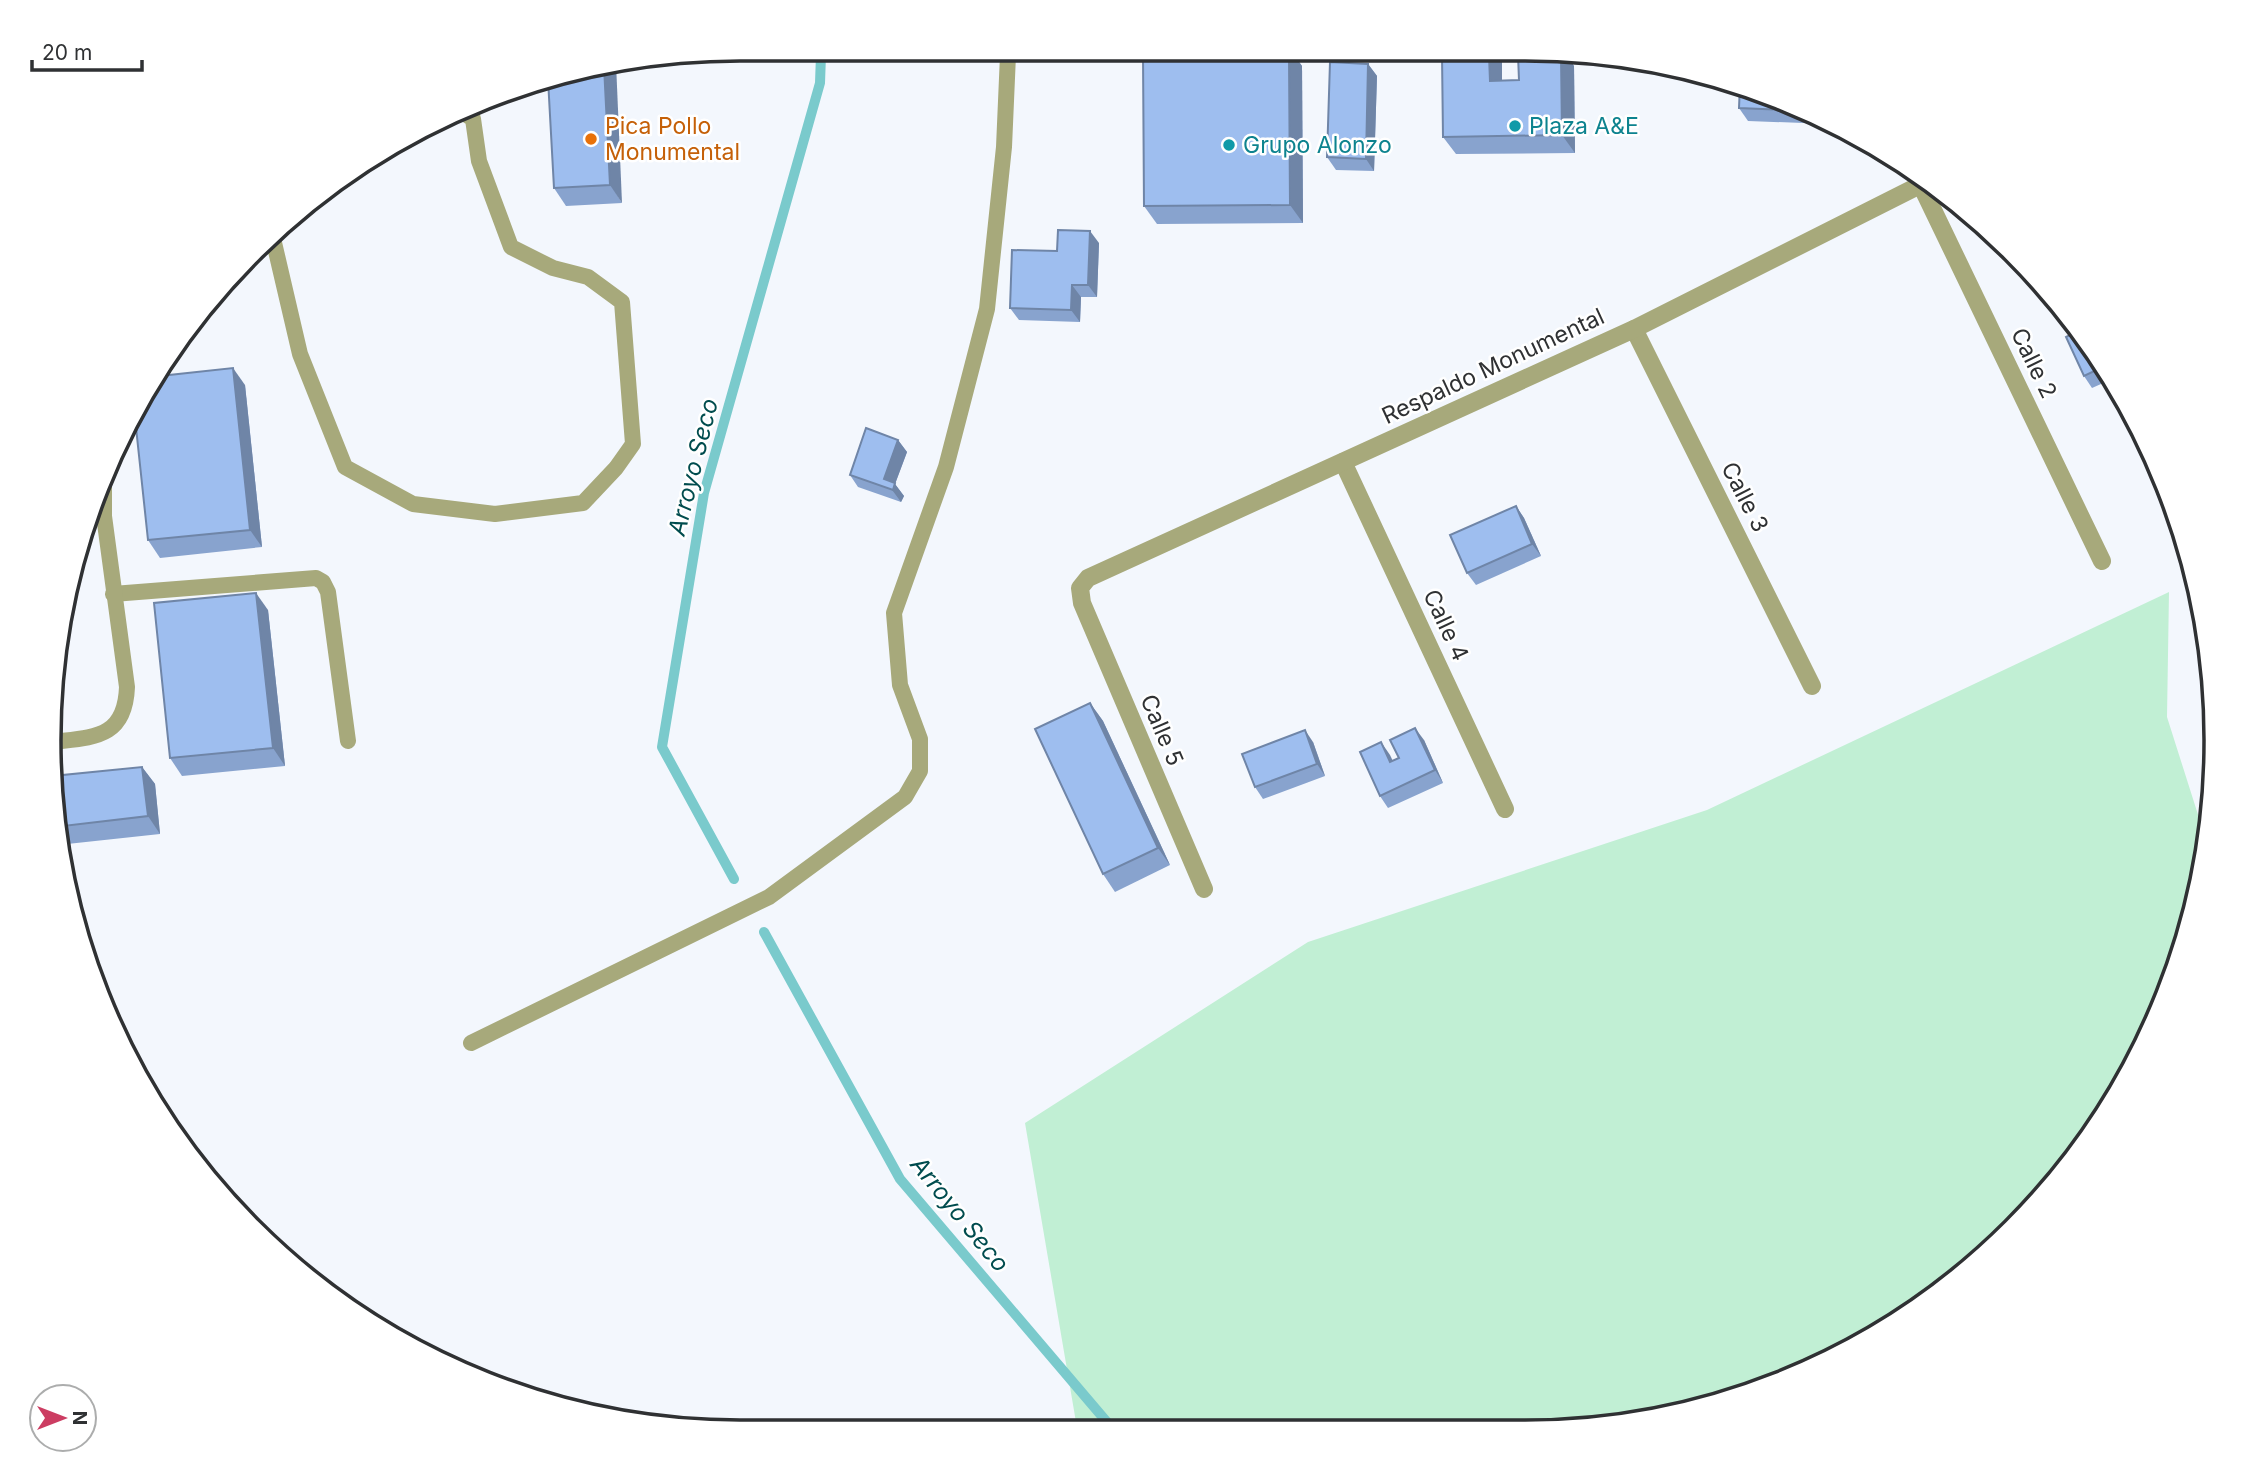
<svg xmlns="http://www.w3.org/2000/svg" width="2265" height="1481" font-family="Inter,sans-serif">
<rect width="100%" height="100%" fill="#f3f7fd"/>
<path fill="#c1efd4" d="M2169 592 2167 717 2207 843 2179 963 2123 1087 2066 1166 2025 1215 1945 1289 1830 1361 1703 1409 1569 1431 1077 1428 1025 1123 1308 942 1707 810Z"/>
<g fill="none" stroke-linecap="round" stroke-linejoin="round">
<g stroke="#7acacc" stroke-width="10">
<path d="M734 879 662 747 704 493 820 83 821 55"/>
<path d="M764 932 900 1179 1112 1428"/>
</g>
<g stroke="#a7a97b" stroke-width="16">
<path d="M272 234 300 354 345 467 413 504 495 514 583 503 616 468 633 444 622 302 588 277 553 268 511 247 479 161 473 119 464 113"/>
<path d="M113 594 316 578 323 582 328 592 348 741"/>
<path d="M52 742C93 737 125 739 127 687L104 516V472"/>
<path d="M471 1043 769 897 905 797 920 771V739L900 685 894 613 946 467 987 309 1004 147 1008 55"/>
</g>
<g stroke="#a7a97b" stroke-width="18">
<path d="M1921 185 2102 561"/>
<path d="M1634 329 1812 686"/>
<path d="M1343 462 1505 809"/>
<path d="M1204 889 1082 603 1080 588 1088 578 1634 329 1924 183"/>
</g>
</g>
<g fill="#88a3ce">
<path d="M1143 55H1294L1302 66 1303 223 1157 224 1144 206Z"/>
<path d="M1502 55V80H1519L1518 55H1566L1574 66 1575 153 1456 154 1443 137Z"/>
<path d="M1368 64 1377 76 1374 171 1336 170 1327 157Z"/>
<path d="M548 79 622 203 566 206 554 188Z"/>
<path d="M1746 86 1829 120V124L1748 121 1739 108Z"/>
<path d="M1099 243 1097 297H1081L1080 322 1019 320 1010 308 1057 251Z"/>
<path d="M2080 330 2110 380 2092 388 2084 376Z"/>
<path d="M245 385 262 547 160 558 148 540Z"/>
<path d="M898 440 907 452 895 484 904 496 901 502 858 487 850 475Z"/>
<path d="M1516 506 1524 518 1541 556 1476 585 1467 573Z"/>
<path d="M268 610 285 766 182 776 170 758Z"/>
<path d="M1090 703 1103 721 1170 865 1115 892 1103 874Z"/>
<path d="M1424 740 1443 783 1388 808 1380 796 1381 742 1392 761 1399 758Z"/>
<path d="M1313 742 1325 776 1263 799 1255 787Z"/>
<path d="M142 767 155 784 160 834 58 845 55 830 53 776Z"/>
</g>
<g fill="#6f85a7">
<path d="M1289 55H1294L1302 66 1303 223 1290 205Z"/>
<path d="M1489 55H1502V98L1490 81Z"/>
<path d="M1561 55H1566L1574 66 1575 153 1562 135Z"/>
<path d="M615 63H616L622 203 610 185 604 66Z"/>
<path d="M1368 64 1377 76 1374 171 1366 159Z"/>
<path d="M1090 231 1099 243 1097 297 1088 285Z"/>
<path d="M1072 285 1081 297 1080 322 1071 310Z"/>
<path d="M233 368 245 385 262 547 250 530Z"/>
<path d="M898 440 907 452 895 484 904 496 901 502 884 479Z"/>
<path d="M1516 506 1524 518 1541 556 1532 544Z"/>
<path d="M256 593 268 610 285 766 273 748Z"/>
<path d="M1090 703 1103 721 1170 865 1158 848Z"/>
<path d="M1415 728 1424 740 1443 783 1435 770Z"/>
<path d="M1305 730 1313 742 1325 776 1317 764Z"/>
<path d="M1381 742 1390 755 1399 774 1390 762Z"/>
<path d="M142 767 155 784 160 834 148 816Z"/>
</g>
<g fill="#9ebeef" stroke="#6f85a7" stroke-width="2">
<path d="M1143 55H1289L1290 205 1144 206Z"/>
<path d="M1442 55H1489L1490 81 1519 80 1518 55H1561L1562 135 1443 137Z"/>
<path d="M1330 62 1368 64 1366 159 1327 157Z"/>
<path d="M604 66 610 185 554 188 548 79Z"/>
<path d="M1740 84 1746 86 1809 111 1739 108Z"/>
<path d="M1058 230 1090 231 1088 285H1072L1071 310 1010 308 1012 250 1057 251Z"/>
<path d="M2080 330 2103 367 2084 376 2066 337Z"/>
<path d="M233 368 250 530 148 540 135 418 160 376Z"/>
<path d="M866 428 898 440 884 479 895 483 893 490 850 475Z"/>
<path d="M1516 506 1532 544 1467 573 1450 535Z"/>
<path d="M256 593 273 748 170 758 154 603Z"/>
<path d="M1090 703 1158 848 1103 874 1035 729Z"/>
<path d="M1415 728 1435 770 1380 796 1360 752 1381 742 1390 762 1399 758 1390 740Z"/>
<path d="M1305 730 1317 764 1255 787 1242 754Z"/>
<path d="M142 767 148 816 55 827 53 776Z"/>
</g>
<g fill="#0f9aa8" stroke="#fff" stroke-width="2.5">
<circle cx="1515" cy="126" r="7"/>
<circle cx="1229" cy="145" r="7"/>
</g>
<circle fill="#e8710a" stroke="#fff" stroke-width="2.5" cx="591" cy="139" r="7"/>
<g text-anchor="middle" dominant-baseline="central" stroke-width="5" stroke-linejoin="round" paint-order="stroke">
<g font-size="23" fill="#c56008" stroke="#fff" text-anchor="start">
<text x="605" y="126">Pica Pollo<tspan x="605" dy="26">Monumental</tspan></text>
</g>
<g font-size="23" fill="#0d838f" stroke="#fff" text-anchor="start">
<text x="1529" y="126">Plaza A&amp;E</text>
<text x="1243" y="145">Grupo Alonzo</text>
</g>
<g font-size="23" fill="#2f3133" stroke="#fff">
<text transform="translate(2034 363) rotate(64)">Calle 2</text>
<text transform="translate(1493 366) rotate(-25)">Respaldo Monumental</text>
<text transform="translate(1745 497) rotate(63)">Calle 3</text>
<text transform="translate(1446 625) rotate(65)">Calle 4</text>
<text transform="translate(1162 730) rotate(67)">Calle 5</text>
</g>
<g font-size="24" font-style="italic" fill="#004c4e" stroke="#fff">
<text transform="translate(693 467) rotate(-76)">Arroyo Seco</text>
<text transform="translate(960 1214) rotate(51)">Arroyo Seco</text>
</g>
</g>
<path d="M0 0H2265V1481H0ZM740 61H1525A679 679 0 0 1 2204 740V741A679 679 0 0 1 1525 1420H740A679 679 0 0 1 61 741V740A679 679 0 0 1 740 61Z" fill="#fff" fill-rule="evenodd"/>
<path fill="none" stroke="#2f3133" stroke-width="3.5" d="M740 61H1525A679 679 0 0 1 2204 740V741A679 679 0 0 1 1525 1420H740A679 679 0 0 1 61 741V740A679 679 0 0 1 740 61Z"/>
<g transform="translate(63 1418) rotate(90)"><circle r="33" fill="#ffffff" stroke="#acadad" stroke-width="2"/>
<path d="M0-5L12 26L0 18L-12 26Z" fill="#cc3d62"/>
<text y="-10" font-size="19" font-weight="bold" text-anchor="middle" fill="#2f3133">N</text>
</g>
<path d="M32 60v10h110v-10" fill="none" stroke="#2f3133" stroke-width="3.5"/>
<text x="42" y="60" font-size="21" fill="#2f3133" stroke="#ffffff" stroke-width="5" paint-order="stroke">20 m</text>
</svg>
